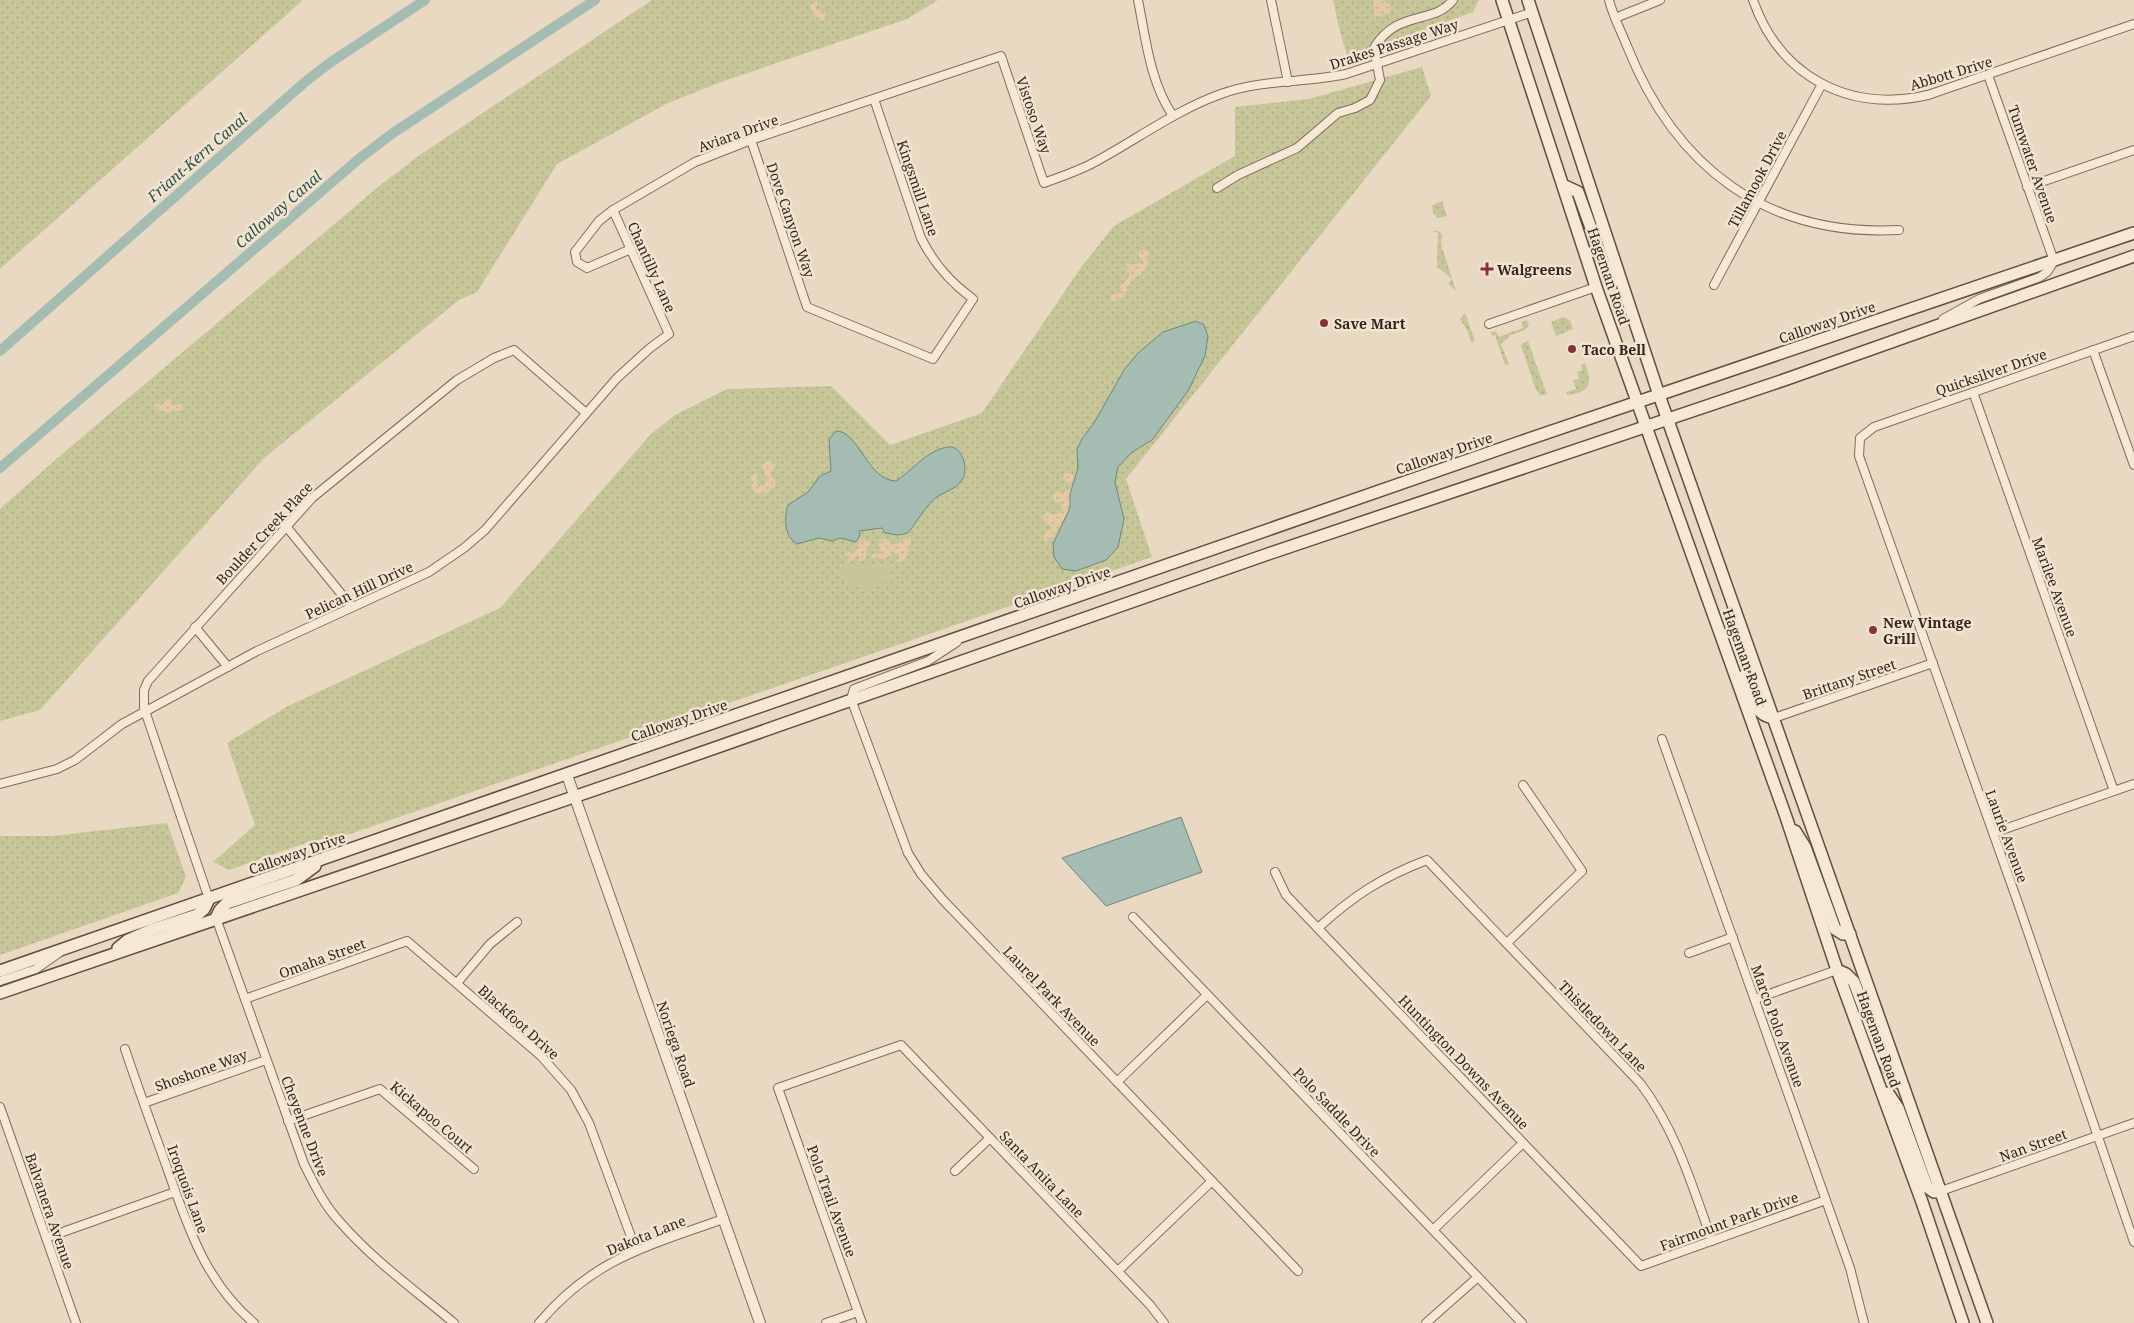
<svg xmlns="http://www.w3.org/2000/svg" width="2134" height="1323" font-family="'Noto Serif',serif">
<defs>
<pattern id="grass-dots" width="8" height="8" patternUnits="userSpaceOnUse" patternTransform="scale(1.25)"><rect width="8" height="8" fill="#c6c698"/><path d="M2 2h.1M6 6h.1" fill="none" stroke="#abaa83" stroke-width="1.8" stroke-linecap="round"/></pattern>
<pattern id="sand-dots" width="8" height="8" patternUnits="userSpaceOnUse" patternTransform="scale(1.25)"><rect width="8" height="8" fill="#e3caa2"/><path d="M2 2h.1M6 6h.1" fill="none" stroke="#c3ad8b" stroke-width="1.8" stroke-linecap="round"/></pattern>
</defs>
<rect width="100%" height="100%" fill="#e9d9c3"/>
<g fill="url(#grass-dots)">
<path d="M0 0H303L0 269Z"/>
<path d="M652 0H938L907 19 721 82 668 103 557 164 477 292 459 300 264 458 40 710 0 721V509L62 454 383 183 420 155Z"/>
<path d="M1333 0H1479L1473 12 1348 58 1340 32Z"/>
<path d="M1422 67 1431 96 1126 479 1152 557 350 834 311 841 229 870 213 862 255 825 227 743 288 706 500 608 650 435 675 415 727 389 831 386 890 445 982 413 1082 266 1114 226 1235 156V107L1309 99Z"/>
<path d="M1442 201 1447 216 1438 218 1433 213 1432 205Z"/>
<path d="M1432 231H1438L1442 234 1441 244 1456 291 1448 284 1452 279 1437 267 1438 233Z"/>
<path d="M1465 313 1475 341 1471 342 1467 330 1460 319Z"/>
<path d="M1563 317 1570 320 1573 329 1556 336 1551 322Z"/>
<path d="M1527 320 1529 325 1525 330 1511 335 1501 344 1509 364 1505 365 1495 335 1492 336 1491 333 1496 331 1498 337 1523 328 1522 322Z"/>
<path d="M1528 341 1547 395H1540L1536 390 1521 346 1523 343Z"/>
<path d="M1585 363C1592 384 1592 392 1567 395L1566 392 1576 389 1573 380 1579 379 1577 372 1582 370 1581 365Z"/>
<path d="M167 823 186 877 178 893 0 955V836H51Z"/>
</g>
<g fill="url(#sand-dots)">
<path d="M1373 0H1383L1391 6V13L1378 17 1374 15Z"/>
<path d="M813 1 818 3 816 10 825 12 824 20C817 20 812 13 810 7Z"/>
<path d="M1144 249 1149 252 1147 268 1130 283 1124 297 1111 303V295L1121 293 1120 284 1124 283 1130 274 1125 269 1127 264H1142L1143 261 1139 256V252Z"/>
<path d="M168 399 172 401V406L182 403 183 409 170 413 154 409 156 403 162 405Z"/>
<path d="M769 460 776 465 770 476 775 480 776 485 766 494 753 493 751 476 757 474 758 479 756 485 763 487 767 481 762 465Z"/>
<path d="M1065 473 1073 474C1073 483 1070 507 1066 515 1063 524 1056 531 1052 540V536L1046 542 1043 536 1052 527 1044 520 1043 516 1048 512 1055 515 1063 510 1061 502H1055L1052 495 1056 492H1064L1071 489 1072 483 1066 482 1063 479Z"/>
<path d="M908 535 911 539 907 556 902 563 896 561 900 556 893 552 886 559 871 558 873 553 881 554 879 543 882 539 886 538 891 544H899Z"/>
<path d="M861 539 869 542 870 545 866 551 865 560 859 562 858 555 853 560 848 561 845 553 856 551Z"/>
</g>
<path fill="#c6c698" d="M844 564C860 570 873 564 889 567L892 575 889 580 862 590 839 574V566Z"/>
<g fill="#a4bcb2" stroke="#6c897f">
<path d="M1196 321 1204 325 1208 336 1205 356 1188 391 1152 440 1131 453 1118 467 1115 482 1124 519 1118 547 1106 560 1076 571 1062 569 1054 557 1053 544 1070 508V494L1078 468 1077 449 1082 439 1094 423 1124 370 1138 353 1163 332Z"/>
<path d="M836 431C859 431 867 480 896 481 913 470 927 450 948 447 963 445 969 470 962 480 955 491 940 492 931 502 922 512 916 523 908 533L898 535 885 533 882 528 859 531 860 535 856 542 840 538 832 541 819 538 797 544C784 537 784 517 788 505L808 492 820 476 831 471 829 439Z"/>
<path d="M1181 817 1202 872 1106 906 1062 858Z"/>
</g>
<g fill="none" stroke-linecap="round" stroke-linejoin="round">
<g stroke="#a4bcb2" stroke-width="10">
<path d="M0 351 305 82 331 62 425 0"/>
<path d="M0 468 360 158 393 133 595 0"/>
</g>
<g stroke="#816b5b" stroke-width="10">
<g id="minor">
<path d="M1138 0C1146 40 1150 82 1173 116"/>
<path d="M1271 0 1288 82"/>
<path d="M1609 0C1613 16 1621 31 1627 46 1675 167 1766 237 1899 230"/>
<path d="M1753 0C1780 77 1849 113 1928 95L2134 24"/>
<path d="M1615 18 1660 0"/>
<path d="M751 140 807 307 933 359 973 299C950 282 934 264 921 238L874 99"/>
<path d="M2027 187 2134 150"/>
<path d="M1217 188 1238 175 1297 148 1338 113 1355 108 1370 100 1380 80 1374 48C1397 9 1434 25 1453 0"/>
<path d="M631 249 587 268 577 262 575 252 599 221 613 210 695 162 751 140 1001 56 1044 183C1060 177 1078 171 1093 163 1136 140 1176 110 1221 94 1261 79 1305 83 1346 74L1533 12"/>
<path d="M1714 285 1822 84"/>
<path d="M1943 319 1979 299 2040 277 2047 272 2054 261 1988 75"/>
<path d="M1489 324 1596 287"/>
<path d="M2134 336 1874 427 1860 438 1859 456 2018 903 2134 1242"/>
<path d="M2093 350 2134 465"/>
<path d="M1973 392 2114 791"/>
<path d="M285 525 352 607"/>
<path d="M195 627 228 667"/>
<path d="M957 642 928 661 854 689 851 699 908 853 921 874 943 900 1298 1271"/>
<path d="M1774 718 1933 663"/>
<path d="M1662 739 1850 1268 1864 1323"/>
<path d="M0 784 57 769 75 760 122 724 257 651 429 572 464 548 485 530 617 378 650 348 669 334 613 210"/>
<path d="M1993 833 2134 784"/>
<path d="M1275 872 1286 895 1641 1266 1826 1200"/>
<path d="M209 899 144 708V690L148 681 312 498 457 380 494 358 514 350 586 413"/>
<path d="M1133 917 1522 1323"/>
<path d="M216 918 304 1164C314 1184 324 1205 340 1222 373 1260 416 1291 454 1323"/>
<path d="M1318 928C1353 896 1382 877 1427 860L1640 1083C1676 1130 1692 1185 1712 1241"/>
<path d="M1507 943 1582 871 1523 785"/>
<path d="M1689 953 1733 937"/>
<path d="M0 981 36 969 59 953"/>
<path d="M457 983 490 944 517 922"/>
<path d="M245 999 407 941 541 1056 571 1090 589 1123 636 1250"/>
<path d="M1755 999 1837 970"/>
<path d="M125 1049C138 1088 152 1126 166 1165 187 1224 204 1281 254 1323"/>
<path d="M1117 1082 1207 995"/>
<path d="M144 1103 266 1060"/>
<path d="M0 1107 76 1323"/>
<path d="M288 1121 380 1089 474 1169"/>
<path d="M955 1171 990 1138"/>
<path d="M1941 1191 2134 1123"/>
<path d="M1433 1230 1523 1143"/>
<path d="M46 1238 175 1192"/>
<path d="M1118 1271 1212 1181"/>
<path d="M539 1323C594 1258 646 1247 723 1219"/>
<path d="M826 1323 858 1312"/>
<path d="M862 1323 778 1088 901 1045 1150 1305 1164 1323"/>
<path d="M1426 1323 1478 1277"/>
</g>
</g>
<g stroke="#816b5b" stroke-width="12">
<path id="tertiary" d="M567 775 760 1323"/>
</g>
<g stroke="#634d3f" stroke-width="14">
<g id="secondary">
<path d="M1502 0 1596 287 1786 817 1837 970 1922 1202 1963 1323"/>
<path d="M1528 0 1659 395 1987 1323"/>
<path d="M1563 185 1578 192 1604 264 1617 279"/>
<path d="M1744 676C1750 692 1753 716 1774 718"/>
<path d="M1795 831 1805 847 1835 929 1843 934H1850"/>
<path d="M216 918 220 910 227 903 296 880 315 866"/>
<path d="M118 948 128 940 151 930 197 915 204 909 209 899"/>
<path d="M1837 970 1846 974 1854 982 1884 1062 1898 1082"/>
<path d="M0 971 1520 442 2134 233"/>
<path d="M0 993 632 777 1268 554 1784 380 2134 256"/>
<path d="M1888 1093 1898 1108 1927 1187 1934 1192 1941 1191"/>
</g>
</g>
<use href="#minor" stroke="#f5e8d5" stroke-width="8"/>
<use href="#tertiary" stroke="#f5e8d5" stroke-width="10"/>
<use href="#secondary" stroke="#f5e8d5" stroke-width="11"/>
</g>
<g fill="#8b313c" stroke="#f1e4d1" stroke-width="2">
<path d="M1484.5 261.5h5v5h5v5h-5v5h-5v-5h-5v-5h5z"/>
<circle cx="1324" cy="323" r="5"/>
<circle cx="1572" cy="349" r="5"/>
<circle cx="1873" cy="630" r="5"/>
</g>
<g text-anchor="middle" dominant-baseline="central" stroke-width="5" stroke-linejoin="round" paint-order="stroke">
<g font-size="14" fill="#33261e" stroke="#f1e4d1">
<text transform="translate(1394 44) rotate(-18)">Drakes Passage Way</text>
<text transform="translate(1951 73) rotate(-17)">Abbott Drive</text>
<text transform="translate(1034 115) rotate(71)">Vistoso Way</text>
<text transform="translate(738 133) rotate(-20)">Aviara Drive</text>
<text transform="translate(2033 164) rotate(71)">Tumwater Avenue</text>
<text transform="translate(1757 179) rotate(-62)">Tillamook Drive</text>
<text transform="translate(918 188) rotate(71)">Kingsmill Lane</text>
<text transform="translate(791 220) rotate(71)">Dove Canyon Way</text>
<text transform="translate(652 267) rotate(66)">Chantilly Lane</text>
<text transform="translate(1609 276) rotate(71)">Hageman Road</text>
<text transform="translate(1827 322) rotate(-19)">Calloway Drive</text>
<text transform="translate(1991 372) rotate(-19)">Quicksilver Drive</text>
<text transform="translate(1444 453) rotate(-19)">Calloway Drive</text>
<text transform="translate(264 533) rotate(-47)">Boulder Creek Place</text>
<text transform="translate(1062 587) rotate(-19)">Calloway Drive</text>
<text transform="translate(2055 587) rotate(70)">Marilee Avenue</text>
<text transform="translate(359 590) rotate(-25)">Pelican Hill Drive</text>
<text transform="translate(1745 657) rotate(70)">Hageman Road</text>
<text transform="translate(1849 679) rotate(-19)">Brittany Street</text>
<text transform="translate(679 720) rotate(-19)">Calloway Drive</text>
<text transform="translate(2007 836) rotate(70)">Laurie Avenue</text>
<text transform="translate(297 853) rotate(-19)">Calloway Drive</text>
<text transform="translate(322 958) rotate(-20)">Omaha Street</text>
<text transform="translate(1052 996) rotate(46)">Laurel Park Avenue</text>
<text transform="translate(519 1022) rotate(42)">Blackfoot Drive</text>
<text transform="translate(1603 1026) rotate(46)">Thistledown Lane</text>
<text transform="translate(1778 1026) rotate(70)">Marco Polo Avenue</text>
<text transform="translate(1879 1039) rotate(70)">Hageman Road</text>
<text transform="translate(676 1044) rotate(71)">Noriega Road</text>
<text transform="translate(1464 1062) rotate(46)">Huntington Downs Avenue</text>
<text transform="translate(201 1070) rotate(-20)">Shoshone Way</text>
<text transform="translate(1337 1112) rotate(46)">Polo Saddle Drive</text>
<text transform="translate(432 1117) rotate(40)">Kickapoo Court</text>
<text transform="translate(305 1126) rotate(69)">Cheyenne Drive</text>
<text transform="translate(2033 1145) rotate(-20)">Nan Street</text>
<text transform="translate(1042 1174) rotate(46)">Santa Anita Lane</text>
<text transform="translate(188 1189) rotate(70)">Iroquois Lane</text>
<text transform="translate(832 1201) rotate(70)">Polo Trail Avenue</text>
<text transform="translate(50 1211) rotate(71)">Balvanera Avenue</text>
<text transform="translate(1729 1221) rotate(-20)">Fairmount Park Drive</text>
<text transform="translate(646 1235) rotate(-22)">Dakota Lane</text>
</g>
<g font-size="14" font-weight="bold" fill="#33261e" stroke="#f1e4d1" text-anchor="start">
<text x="1497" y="269">Walgreens</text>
<text x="1334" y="323">Save Mart</text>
<text x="1582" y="349">Taco Bell</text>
<text x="1883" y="622">New Vintage<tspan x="1883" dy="16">Grill</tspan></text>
</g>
<g font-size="15" font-style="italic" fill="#2f514b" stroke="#f1e4d1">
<text transform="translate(197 157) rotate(-41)">Friant-Kern Canal</text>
<text transform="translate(278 209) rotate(-41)">Calloway Canal</text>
</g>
</g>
</svg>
